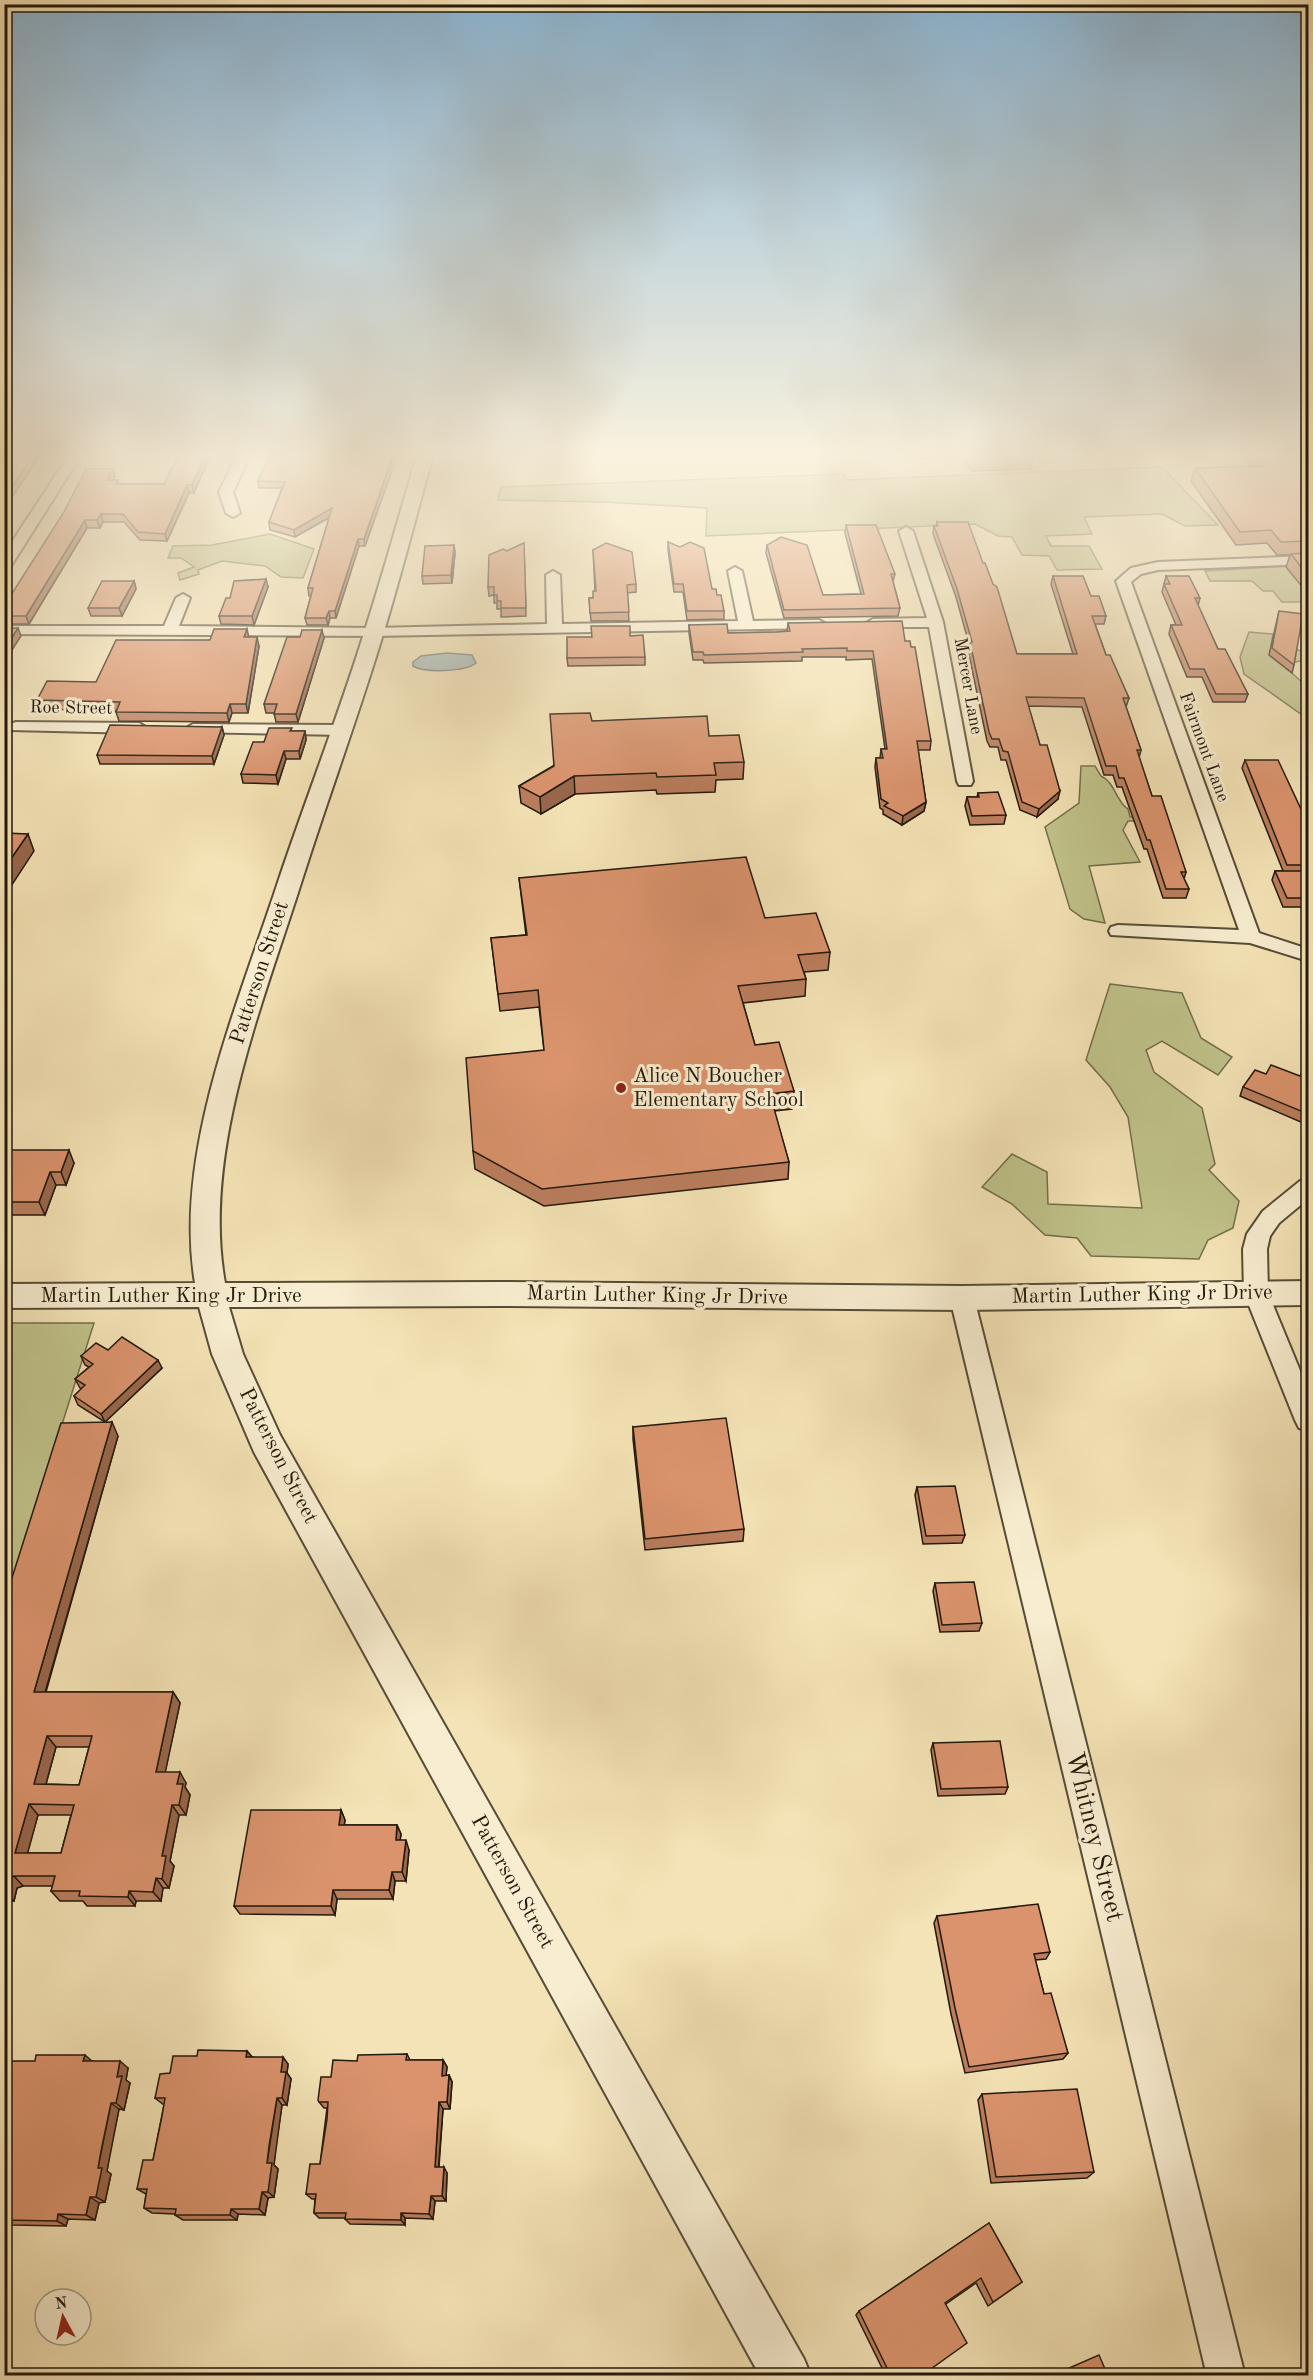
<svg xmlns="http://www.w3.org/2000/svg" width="1313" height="2380" font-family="'Old Standard TT',serif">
<rect width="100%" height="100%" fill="#f4e3b6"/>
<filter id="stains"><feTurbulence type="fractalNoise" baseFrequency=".00333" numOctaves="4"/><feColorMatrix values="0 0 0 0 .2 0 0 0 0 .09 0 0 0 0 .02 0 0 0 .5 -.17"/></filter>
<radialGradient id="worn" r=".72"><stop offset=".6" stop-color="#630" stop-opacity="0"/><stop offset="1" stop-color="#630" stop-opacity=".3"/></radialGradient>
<g fill="#c0c28a" stroke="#726e4a" stroke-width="1.5">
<path d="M1162 467 1218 525 1185 526 1162 514 1084 517 1092 534 1046 536 1051 546H1089L1102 569 1057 570 1049 556 1022 555 1012 537 998 536 975 524 706 536 707 508 604 502 498 500 501 487 844 474 847 480Z"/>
<path d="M270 534 314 549 303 578 281 577 265 566 222 561 198 570 199 574 180 580 178 573 194 567 181 558H168L173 546 212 545Z"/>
<path d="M1308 565V602H1282L1273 591H1263L1252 581H1210L1205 571Z"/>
<path d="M1249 632 1273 634 1270 652 1296 649 1308 654V668L1300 661 1283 665 1303 683 1308 682V719L1244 674 1240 657Z"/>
<path d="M1081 766H1095L1101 776C1115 782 1116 802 1128 809L1130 817H1143L1145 821H1128L1123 830 1140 862 1089 866 1105 923 1084 919 1070 909 1045 827 1079 803Z"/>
<path d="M1110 984 1182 993 1201 1038 1232 1057 1218 1075 1162 1041 1146 1050 1154 1072 1202 1108 1215 1164 1209 1170 1239 1201 1233 1228 1208 1240 1199 1259 1091 1256 1077 1238 1045 1235 1012 1204 982 1187 1012 1154 1047 1172 1048 1204 1142 1208 1128 1117 1110 1087 1086 1060Z"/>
<path d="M5 1323H94L5 1605Z"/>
</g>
<path fill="#a2bbba" stroke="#6f7a74" stroke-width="1.5" d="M447 653 472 655 476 663C466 672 424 673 413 666V662L421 656Z"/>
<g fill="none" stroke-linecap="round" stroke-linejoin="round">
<g stroke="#574c36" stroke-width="4">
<g id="minor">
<path d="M71 452H83L11 566 4 570V554Z"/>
<path d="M239 452H292L286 456 249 458 233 492 240 513 233 517 226 513 219 492Z"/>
<path d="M906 527 913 531 943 622 973 781 971 785H959L957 781 929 627H873L866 623 873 619 927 618 899 531Z"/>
<path d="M1308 556V564L1158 570 1141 574 1131 582 1259 933 1308 949V961L1250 943 1111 935 1109 931 1111 927 1118 925 1239 930 1116 581 1131 568 1158 562Z"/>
<path d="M735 567 742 571 753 621 819 620 826 624 819 628 374 636 4 634V626H164L176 598 183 594 190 598 179 626 374 628 547 624 546 575 553 571 560 575 562 624 738 621 728 571Z"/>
<path d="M16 722 139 723 147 728 139 733 10 730 8 727 10 724Z"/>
<path d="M193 724 342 725 350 730 342 735 187 732 185 729Z"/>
<path d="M1308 1179V1199L1279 1223 1270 1236 1267 1249 1268 1293 1308 1390V1431L1299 1428 1295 1420 1244 1293 1243 1249 1247 1234 1263 1211 1300 1181Z"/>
<path d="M962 1289 970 1291 974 1298 1245 2376H1207L950 1298 954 1291Z"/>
</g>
</g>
<g stroke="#574c36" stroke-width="4">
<path id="tertiary" d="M418 452H434C417 512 402 572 384 631 359 714 329 795 303 877 264 1001 201 1152 225 1283L496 1282 962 1286 1308 1281V1305L962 1310 496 1306 229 1307 243 1354 280 1435 804 2359 811 2376H760L254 1452 212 1354 199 1307 4 1308V1284L195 1283C173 1152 239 1002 279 879 307 796 339 714 365 630 384 571 400 512 418 452Z"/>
</g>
<use href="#minor" fill="#f8edd0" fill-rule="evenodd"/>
<use href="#tertiary" fill="#f8edd0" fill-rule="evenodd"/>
</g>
<g fill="#bb7e5e" stroke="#23190b" stroke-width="1.5" fill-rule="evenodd">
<path d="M212 452 194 493H189L167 541 140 540 124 522H103L100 528H87L29 624H4V606L113 469 115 476 113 480H118L119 484H164Z"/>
<path d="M395 452 396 459 365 546H359L336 618H330L328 625H307L305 618 311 596H309L308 588 329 518 295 537 270 530 269 522 282 488H259L258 481Z"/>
<path d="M916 452H1100L1033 455 1031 469 971 471 964 457 919 459Z"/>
<path d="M1239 452H1308V589H1304L1286 567 1290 555H1277L1267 543 1236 545 1191 481 1195 468 1251 466Z"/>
<path d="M937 522 1017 654H1073L1051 584 1053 576 1091 596 1106 616 1104 624H1095L1106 655 1129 698 1126 707 1141 750 1139 758 1152 796 1186 872 1184 879 1189 889 1186 898H1163L1147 849H1144L1122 787H1117L1113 775H1104L1082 707 1028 706 1040 745 1058 799 1037 817 1020 810 1006 760H1001L998 747H990L987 741 968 650 969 644 956 597 933 534 934 526H936Z"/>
<path d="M846 525 895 574 893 582 900 608 898 616 784 618 766 553 767 545 823 595 861 594 845 533Z"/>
<path d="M668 542 712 589 717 595 724 611V619L687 620 683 592H674L668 550Z"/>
<path d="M524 543 526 616 501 617V609H497V603H494V595L489 596 488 587 507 551Z"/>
<path d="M454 545 455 553 452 583 423 584 422 576Z"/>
<path d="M593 550 636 584V592L627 593 629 621H591L589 598H593L595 591Z"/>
<path d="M1166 576 1200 598 1198 606 1218 649 1248 694 1245 702H1213L1202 677H1187L1169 634 1171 625H1176L1162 592Z"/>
<path d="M134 581 136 589 122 616H91L88 608Z"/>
<path d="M268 587 254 625 221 624 219 616Z"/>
<path d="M1279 611 1294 665 1292 673 1269 655Z"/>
<path d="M788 623 905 641 931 741 930 750H918L926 802 924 811 902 825 883 814V810L880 808 875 767 876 758H880L881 749H885L872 659 846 660V657H802V661L704 663 703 660H693L689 633V625L728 633 777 632 787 631Z"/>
<path d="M630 636 645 657V665L568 666 567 658Z"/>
<path d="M249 637 259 646 248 713H232L229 722 119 721 116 712 117 711 40 709 37 700 96 682 210 640Z"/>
<path d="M300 637 324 638 298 722H276L274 713H266L264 704Z"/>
<path d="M592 721 709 736 744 762 743 779 716 780 715 792 657 794 656 790 575 794 541 814 521 803 519 786 553 766Z"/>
<path d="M222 727 224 735 214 764H100L97 755Z"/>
<path d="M292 731H305L306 740 300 759H286L278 784 243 783 241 774 264 742Z"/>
<path d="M1245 760 1301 809H1308V907H1283L1272 880 1275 871H1283L1242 768Z"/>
<path d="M978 793 1006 815 1004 824 970 825 965 806 967 797H977Z"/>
<path d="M519 878 765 918 830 952 828 970 804 972 806 979 805 996 743 1003 755 1045 794 1091 792 1109 774 1111 789 1162 788 1179 544 1206 475 1169 473 1151 544 1050 539 1007 500 1011 491 938 526 935Z"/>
<path d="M1308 1062V1125L1240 1096 1243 1087 1266 1074 1300 1076Z"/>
<path d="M4 1150 74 1163 66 1185H56L45 1215H4Z"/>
<path d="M108 1350 162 1368 105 1422 78 1405 74 1396 82 1389 80 1388 75 1379 89 1367 85 1365 81 1356Z"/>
<path d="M633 1427 744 1529 743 1541 645 1550 633 1439Z"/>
<path d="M118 1436 46 1692H173L180 1703 165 1772 186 1783 185 1787 190 1795 186 1815H179L170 1861 174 1866 169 1888H163L161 1901H136L135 1906H87L83 1901H60L51 1891 53 1886H23L17 1888 14 1901H4V1603ZM56 1747H89L79 1785 46 1784ZM38 1815H71L61 1853H27Z"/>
<path d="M917 1487 965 1535 962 1543 923 1544 915 1495Z"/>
<path d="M935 1583 982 1623 979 1631 940 1632 933 1591Z"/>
<path d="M933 1743 1008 1787 1005 1794 938 1796 931 1750Z"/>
<path d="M341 1810 345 1820 344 1825H397L401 1834 400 1840 409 1850 406 1881H395L393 1899H337L335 1915 240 1914 234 1906Z"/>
<path d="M937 1916 1050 1952 1046 1959 1035 1960 1044 1994 1068 2053 1063 2059 965 2073 951 2014 934 1923Z"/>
<path d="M247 2051 252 2057 288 2064 287 2073 291 2079 287 2105H282L275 2152 274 2165 278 2169 274 2197 268 2198 265 2215 238 2214 237 2220H183L175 2215V2214L152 2213 144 2208 146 2194 137 2189 153 2160 164 2105 155 2098 170 2073 197 2056Z"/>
<path d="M407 2054 410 2060H443L447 2067 446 2076 449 2075 452 2082 450 2109H443L439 2167 447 2173 446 2201H435L433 2219 405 2218V2225L350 2224 345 2219V2218H319L314 2213 315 2199H312L306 2194 320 2164 327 2108H324L319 2102 331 2077 357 2061Z"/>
<path d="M92 2061 128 2068 126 2080 130 2083 124 2110 119 2109 109 2157 107 2171 111 2174 105 2202 99 2203 95 2220 68 2219 66 2226 12 2225 4 2221V2077Z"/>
<path d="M982 2094 1094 2172 1087 2178 991 2183 978 2100Z"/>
<path d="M989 2223 1022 2282 988 2306 976 2283 946 2304 921 2376H886L856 2315 859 2311Z"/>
</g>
<g fill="#99674c" stroke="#23190b" stroke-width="1.5">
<path d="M36 452H43L4 509V498Z"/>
<path d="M207 452H212L194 493 192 485Z"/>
<path d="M395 452 396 459 365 546 364 539Z"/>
<path d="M113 469 115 476 109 487 107 480Z"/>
<path d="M187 485 189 493 167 541 165 534Z"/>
<path d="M332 508 333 515 295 537 294 530Z"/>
<path d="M101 514 103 522 100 528 97 520Z"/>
<path d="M85 520 87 528 29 624 26 616Z"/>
<path d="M358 539 359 546 336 618 335 611Z"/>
<path d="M454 545 455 553 452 583 451 575Z"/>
<path d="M266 579 268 587 254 625 252 616Z"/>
<path d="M134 581 136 589 122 616 119 608Z"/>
<path d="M329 611 330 618 328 625 326 618Z"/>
<path d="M18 628 21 636 5 661 4 650Z"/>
<path d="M247 629 249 638 244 637Z"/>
<path d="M322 630 324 638 298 722 296 714Z"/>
<path d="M257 637 259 646 248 713 246 704Z"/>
<path d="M230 704 232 713 229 722 227 713Z"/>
<path d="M222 727 224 735 214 764 212 756Z"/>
<path d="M305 731 306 740 300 759 299 751Z"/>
<path d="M284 751 286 759 278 784 276 775Z"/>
<path d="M574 776 575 794 541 814 540 797Z"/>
<path d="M1060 791 1058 799 1037 817 1039 809Z"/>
<path d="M926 802 924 811 902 825 903 816Z"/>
<path d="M28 834 34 851 4 897V869Z"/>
<path d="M69 1150 74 1163 66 1185 61 1172Z"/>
<path d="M50 1172 56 1185 45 1215 39 1202Z"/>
<path d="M158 1360 162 1368 105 1422 101 1414Z"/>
<path d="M112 1422 118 1436 42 1703 34 1692Z"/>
<path d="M173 1692 180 1703 163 1783 156 1772Z"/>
<path d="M47 1736 56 1747 43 1795 34 1784Z"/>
<path d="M180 1772 186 1783 185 1787 190 1795 186 1815 179 1805 177 1784Z"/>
<path d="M29 1804 38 1815 25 1863 15 1853Z"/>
<path d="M172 1805 179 1815 170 1861 174 1866 169 1888 162 1879V1856Z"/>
<path d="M341 1810 345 1820 343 1834 339 1825Z"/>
<path d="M397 1825 401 1834 399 1849 396 1840Z"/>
<path d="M406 1840 409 1850 406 1881 402 1872Z"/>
<path d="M392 1872 395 1881 393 1899 389 1890Z"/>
<path d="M14 1876 23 1886 17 1888 14 1901 4 1892V1889L7 1879Z"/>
<path d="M156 1878 163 1888 161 1901 153 1892Z"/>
<path d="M333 1890 337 1899 335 1915 331 1906Z"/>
<path d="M129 1891 136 1901 135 1906 128 1897Z"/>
<path d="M247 2051 253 2058 246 2057Z"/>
<path d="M85 2055 93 2062 83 2061Z"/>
<path d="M283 2057 288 2064 287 2073 291 2079 287 2105 282 2098 281 2072Z"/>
<path d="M443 2060 447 2067 445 2083 442 2076Z"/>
<path d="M120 2061 128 2068 126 2080 130 2083 124 2110 116 2103 117 2077Z"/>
<path d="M449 2075 452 2082 450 2109 447 2102Z"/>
<path d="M277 2098 282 2105 274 2165 278 2169 274 2197 268 2192 267 2163Z"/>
<path d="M439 2102 443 2109 438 2173 435 2167Z"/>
<path d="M111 2103 119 2109 107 2171 111 2174 105 2202 96 2197 98 2168Z"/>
<path d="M444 2167 447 2173 446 2201 442 2196Z"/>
<path d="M262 2192 268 2198 265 2215 259 2209Z"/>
<path d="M431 2196 435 2201 433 2219 429 2214Z"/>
<path d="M90 2197 99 2203 95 2220 86 2215Z"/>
<path d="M231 2209 238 2214 237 2220 230 2215Z"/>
<path d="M401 2213 405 2218V2225L401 2220Z"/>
<path d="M58 2214 68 2219 66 2226 57 2221Z"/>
</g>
<g fill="#da936d" stroke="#23190b" stroke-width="1.5" fill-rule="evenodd">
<path d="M8 452H36L4 498V454H6Z"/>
<path d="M180 452H207L192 485H187L165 534 138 532 123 514H101L97 520H85L26 616H4V606L64 512 86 469H113L107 480H118L115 484H164Z"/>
<path d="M271 452H394L364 539H358L335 611H329L326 618H305L313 588H308L332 508 294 530 269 522 285 482 258 481Z"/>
<path d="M971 452H1032L1033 454 973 456Z"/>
<path d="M1254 452H1308V528H1303L1308 534V541L1281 542 1271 530 1240 532 1195 468 1265 466Z"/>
<path d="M937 522H968L983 563H985L993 584 997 587 1017 654H1077L1053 576H1083L1091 596H1099L1106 616H1092L1106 655H1110L1129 698H1123L1141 750H1137L1152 796H1161L1186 872H1181L1189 889H1166L1150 840H1147L1124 778H1119L1116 766H1106L1084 698 1026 697 1040 745H1047L1060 791 1039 809 1022 802 1008 752 1003 751 999 739H992L989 732 970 642H972L957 589 934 526H938Z"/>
<path d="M846 525H876L895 574H891L900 608 784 610 767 545 781 537 807 545 823 595 864 594Z"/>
<path d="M668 542 680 547 690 542 704 548 712 589H716L717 595H721L724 611H687L683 584H674Z"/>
<path d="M524 543 526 608H501V601H497V595H494V587H488L489 555 503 549 507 551Z"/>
<path d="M606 543 632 552 636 584 627 585 629 612 590 613 589 598H593V591H596L593 550Z"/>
<path d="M454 545 451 575 422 576 425 546Z"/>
<path d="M1308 553V576L1291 554Z"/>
<path d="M1166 576H1189L1200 598H1195L1218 649H1225L1248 694H1216L1204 669H1190L1171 625H1182L1164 584H1170Z"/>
<path d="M266 579 252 616H219L226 598H230L234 581Z"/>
<path d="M102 581H134L119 608H88Z"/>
<path d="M1279 611 1303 614 1294 665 1272 648Z"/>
<path d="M902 621 905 641H910L911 647H915L931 741H917L926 802 903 816 884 806 888 803 881 799 876 758H883L881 749H887L873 651H847V648L802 649 803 652 704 655 703 652H693L689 625 727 624 728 633 777 632 790 631 788 623Z"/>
<path d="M591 626H630V636L643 635 645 657 567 658V637H592Z"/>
<path d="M4 628H18L4 650Z"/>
<path d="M214 629H247L244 637H257L246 704H230L227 713 116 712 120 702 37 700 47 681 96 682 116 640H210Z"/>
<path d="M302 630H322L296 714H274L277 704H264L287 637H300Z"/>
<path d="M590 713 592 721 707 716 709 736 739 735 744 762 714 763 716 775 657 777 656 773 574 776 540 797 519 786 554 766 550 714Z"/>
<path d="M110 725 222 727 212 756 97 755Z"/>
<path d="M269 728H292L290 731H305L299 751H284L276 775 241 774 253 742H264Z"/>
<path d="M1245 760H1278L1301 809H1308V857H1307L1308 862V865H1287Z"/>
<path d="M998 792 1006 815 972 816 967 797H979L978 793Z"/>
<path d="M4 833 28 834 4 869Z"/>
<path d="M746 857 765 918 816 913 830 952 798 955 806 979 738 986 755 1045 779 1042 794 1091 770 1094 789 1162 542 1189 473 1151 466 1058 544 1050 538 990 498 994 491 938 527 935 519 878Z"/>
<path d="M1275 871H1308V898H1287Z"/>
<path d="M1308 1062V1114L1243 1087 1255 1070 1266 1074 1271 1065 1300 1076Z"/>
<path d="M4 1150H69L61 1172H50L39 1202H4Z"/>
<path d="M122 1337 158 1360 101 1414 74 1396 85 1385 75 1379 93 1364 81 1356 96 1343 108 1350Z"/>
<path d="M726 1418 744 1529 645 1539 633 1427Z"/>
<path d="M112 1422 34 1692H173L156 1772H180L177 1784H183L179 1805H172L162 1856H166L162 1879 156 1878 153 1892 129 1891 128 1897 79 1896 80 1891H51L55 1876H14L7 1879 4 1889V1603L61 1423ZM47 1736H92L79 1785 34 1784ZM29 1804 74 1805 61 1853H15Z"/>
<path d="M955 1486 965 1535 926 1536 917 1487Z"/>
<path d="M974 1582 982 1623 942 1625 935 1583Z"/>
<path d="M1000 1741 1008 1787 941 1789 933 1743Z"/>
<path d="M251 1810H341L339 1825H397L396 1840H406L402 1872H392L389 1890H333L331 1906H234Z"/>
<path d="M1038 1904 1050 1952 1034 1954 1044 1994 1051 1993 1068 2053 969 2067 955 2008 937 1916Z"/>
<path d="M198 2050 247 2051 246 2057H283L281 2072H286L282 2098H277L269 2146 267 2163H272L268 2192H262L259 2209H231L230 2215H175L176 2209 144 2208 147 2189H137L143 2160H153L162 2116 165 2098H155L160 2074 170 2073 173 2056H197Z"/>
<path d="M407 2054 406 2060H443L442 2076 449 2075 447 2102H439L435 2167H444L442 2196H431L429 2214 401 2213V2220L345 2219 346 2213H314L316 2194H306L310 2164H320L327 2119 328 2102H319L318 2100 321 2077H331L333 2060 357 2061 358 2055Z"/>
<path d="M36 2055H85L83 2061H120L117 2077 122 2076 116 2103H111L101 2151 98 2168H102L96 2197H90L86 2215 58 2214 57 2221 4 2220V2077H6L10 2061H35Z"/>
<path d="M1077 2089 1094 2172 996 2177 982 2094Z"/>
<path d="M989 2223 1022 2282 993 2302 981 2278 945 2303 967 2343 921 2376H891L859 2311Z"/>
<path d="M1099 2355 1108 2376H1051Z"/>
</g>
<linearGradient id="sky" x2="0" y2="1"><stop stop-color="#8cb7d6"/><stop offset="0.58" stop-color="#faf2de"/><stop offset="1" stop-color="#faf2de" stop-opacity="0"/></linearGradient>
<rect width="1313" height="785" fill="url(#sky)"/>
<circle fill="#8f2418" stroke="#f8edd0" stroke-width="2" cx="621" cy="1088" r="6"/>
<g text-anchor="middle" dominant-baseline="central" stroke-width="6" stroke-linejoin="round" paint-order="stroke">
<g font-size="18" fill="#23190b" stroke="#f8edd0">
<text transform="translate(968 686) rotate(80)">Mercer Lane</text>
<text transform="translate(71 708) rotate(1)">Roe Street</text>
<text transform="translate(1204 747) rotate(70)">Fairmont Lane</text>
</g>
<g font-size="21" fill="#23190b" stroke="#f8edd0">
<text transform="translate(260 973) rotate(-72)">Patterson Street</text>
<text transform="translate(1142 1295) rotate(-1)">Martin Luther King Jr Drive</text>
<text x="171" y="1296">Martin Luther King Jr Drive</text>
<text transform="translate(657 1296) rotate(1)">Martin Luther King Jr Drive</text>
<text transform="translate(278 1456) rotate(63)">Patterson Street</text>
<text transform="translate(512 1882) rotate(61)">Patterson Street</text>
</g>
<g font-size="21" fill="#23190b" stroke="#f8edd0" text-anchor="start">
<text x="633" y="1076">Alice N Boucher<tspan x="633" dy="24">Elementary School</tspan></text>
</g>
<g font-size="26" fill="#23190b" stroke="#f8edd0">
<text transform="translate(1094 1837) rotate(76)">Whitney Street</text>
</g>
</g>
<rect width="1313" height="2380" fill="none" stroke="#f4e3b6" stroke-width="24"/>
<rect x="6" y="6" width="1301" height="2368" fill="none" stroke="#23190b" stroke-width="3"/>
<rect x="12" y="12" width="1289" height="2356" fill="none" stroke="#23190b" stroke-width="1.5"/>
<g transform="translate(63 2317) rotate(352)"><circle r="28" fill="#f8edd0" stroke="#a39881" stroke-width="1.5"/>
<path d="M0-4.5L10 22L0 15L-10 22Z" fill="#8f2418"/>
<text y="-9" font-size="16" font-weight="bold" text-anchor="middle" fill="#23190b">N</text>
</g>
<rect width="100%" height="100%" filter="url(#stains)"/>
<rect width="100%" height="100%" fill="url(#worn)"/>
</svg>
